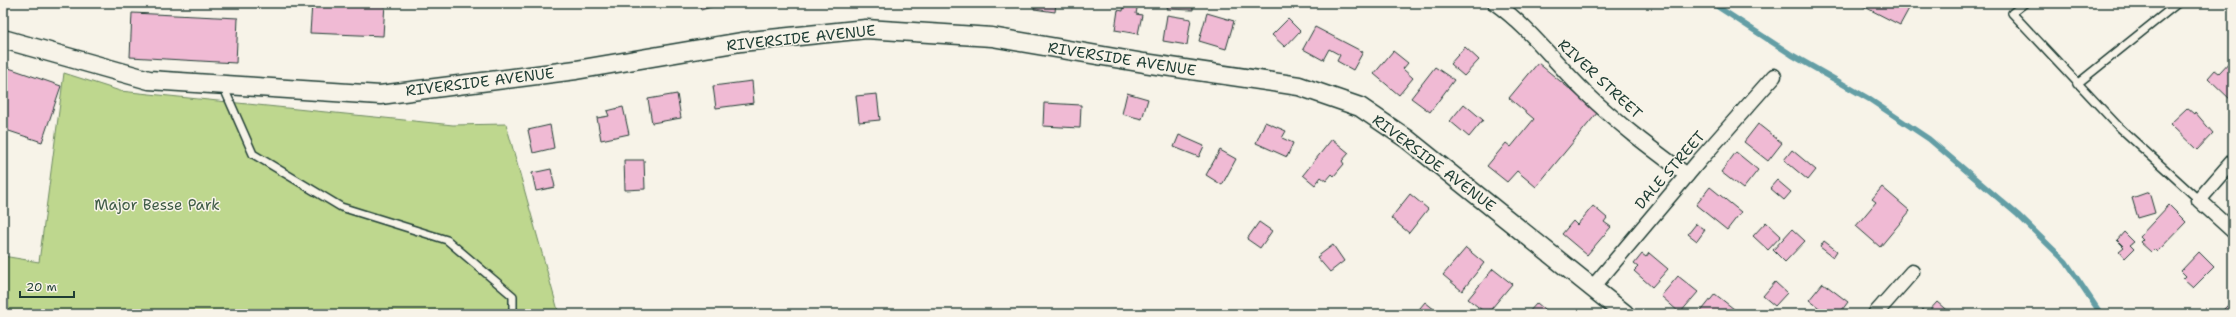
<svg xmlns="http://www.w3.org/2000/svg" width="2236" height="317" font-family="'Shantell Sans',sans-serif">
<rect width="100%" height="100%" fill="#f7f3e8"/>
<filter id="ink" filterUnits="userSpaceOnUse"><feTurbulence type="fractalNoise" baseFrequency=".025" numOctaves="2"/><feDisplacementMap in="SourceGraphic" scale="8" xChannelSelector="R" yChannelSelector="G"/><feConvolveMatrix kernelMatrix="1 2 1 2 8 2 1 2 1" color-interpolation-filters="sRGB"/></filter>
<g filter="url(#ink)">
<path fill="#bed78e" stroke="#6e8a61" d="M64 73 120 91 453 125 506 124 559 314H3V256L39 262Z"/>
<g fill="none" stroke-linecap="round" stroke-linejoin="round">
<path stroke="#639ea5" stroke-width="5.5" d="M1712 3 1792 55 1869 99 1929 139 2018 215 2066 262 2101 314"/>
</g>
<g fill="#f0bad4" stroke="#1f3d34">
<path d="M312 3H385L383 36 310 33Z"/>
<path d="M699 3H721V4L701 10Z"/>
<path d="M1035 3H1056L1055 12 1034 9Z"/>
<path d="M1124 3H1138L1136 14 1142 15 1138 34 1115 30 1118 10 1123 11Z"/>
<path d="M1168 3H1193V10L1167 9Z"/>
<path d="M1857 3H1912L1900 25Z"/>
<path d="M132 13 238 18 236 63 130 57Z"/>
<path d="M1207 13 1234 21 1226 49 1199 41Z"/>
<path d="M1167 15 1191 19 1187 45 1163 41Z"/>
<path d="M1288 19 1300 31 1285 47 1272 35Z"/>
<path d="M1315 27 1363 52 1353 70 1337 61 1340 55 1329 49 1323 60 1303 49Z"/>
<path d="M1465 47 1479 60 1464 76 1450 64Z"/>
<path d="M1393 51 1408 63 1403 69 1413 78 1399 95 1374 74Z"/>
<path d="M2233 58V102L2208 78 2215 70 2219 73Z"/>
<path d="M1538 63 1598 112 1536 187 1517 171 1507 182 1487 166 1506 143 1511 147 1534 119 1509 98Z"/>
<path d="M3 66 61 86 42 142 3 129Z"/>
<path d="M1435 67 1454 80 1430 112 1411 98Z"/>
<path d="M752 81 754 103 716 108 713 86Z"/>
<path d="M1127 93 1148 99 1142 119 1122 114Z"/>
<path d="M677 94 681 118 652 123 648 99Z"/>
<path d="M877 94 880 120 859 122 856 96Z"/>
<path d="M1044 103 1081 105 1080 128 1043 126Z"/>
<path d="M1464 104 1483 120 1469 137 1450 121Z"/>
<path d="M623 107 629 134 601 140 597 118 609 116 607 111Z"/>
<path d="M2187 108 2194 114 2195 112 2213 133 2197 150 2170 124Z"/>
<path d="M1265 122 1286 131 1282 138 1293 143 1287 157 1256 143Z"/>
<path d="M1758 124 1782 143 1768 161 1744 142Z"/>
<path d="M550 125 554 148 533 153 528 130Z"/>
<path d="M1179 135 1204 146 1199 157 1174 147Z"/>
<path d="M1332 139 1349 153 1342 161 1344 164 1334 176 1332 174 1326 181 1321 177 1315 185 1303 175Z"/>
<path d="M1220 150 1236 159 1222 185 1206 175Z"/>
<path d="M1792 150 1816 170 1808 180 1784 160Z"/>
<path d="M1736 152 1758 170 1743 189 1721 172Z"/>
<path d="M624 160H644L645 189 625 190Z"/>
<path d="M551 169 555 187 536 191 532 173Z"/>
<path d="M1777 180 1791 192 1784 200 1770 188Z"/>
<path d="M1710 187 1741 212 1727 230 1696 205Z"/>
<path d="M1882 187 1910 211 1880 247 1856 226 1876 202 1872 199Z"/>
<path d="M2149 192 2155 213 2138 218 2132 198Z"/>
<path d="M1410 194 1428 209 1409 233 1391 218Z"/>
<path d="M2169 205 2186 222 2157 252 2154 249 2151 252 2140 242 2143 239 2140 236Z"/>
<path d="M1593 206 1607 218 1604 222 1611 227 1587 255 1562 234 1573 221 1577 225Z"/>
<path d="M1259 222 1272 231 1260 248 1247 239Z"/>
<path d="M1766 222 1781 236 1768 250 1753 236Z"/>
<path d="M1696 224 1705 230 1697 241 1688 234Z"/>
<path d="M1792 229 1805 241 1785 262 1773 250Z"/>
<path d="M2124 232 2134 242 2130 245 2134 249 2125 258 2119 251 2124 247 2117 240Z"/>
<path d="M1824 241 1837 251 1833 257 1820 247Z"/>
<path d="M1333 245 1344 261 1330 272 1317 257Z"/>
<path d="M1466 248 1484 263 1462 291 1443 275Z"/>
<path d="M2199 252 2214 267 2193 288 2183 279 2186 276 2181 271Z"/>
<path d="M1649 253 1668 269 1652 287 1634 271 1638 267 1634 264 1642 254 1646 257Z"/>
<path d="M1493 269 1512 284 1487 314 1468 299Z"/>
<path d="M1678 276 1698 292 1680 313 1661 296Z"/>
<path d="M1775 282 1787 293 1775 306 1763 296Z"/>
<path d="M1823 283 1848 302 1839 314H1827L1809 300Z"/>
<path d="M1715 294 1734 309 1730 314H1699Z"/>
<path d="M2233 300V314H2219Z"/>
<path d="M1425 302 1440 314H1415Z"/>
<path d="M1937 302 1951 314H1918L1923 309 1927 313Z"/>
<path d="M1537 303 1550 314H1527Z"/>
<path d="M1805 310 1810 314H1801Z"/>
</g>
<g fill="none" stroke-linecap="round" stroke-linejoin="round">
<g stroke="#1f3d34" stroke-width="10">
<g id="service">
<path d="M2025 3 2012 13 2118 126 2199 200"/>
<path d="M2077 84 2178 3"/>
<path d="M223 86 253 154 341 207 447 240 513 296V314"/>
</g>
</g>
<g stroke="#1f3d34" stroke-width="17">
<g id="minor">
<path d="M1495 3C1530 28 1555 63 1586 93 1617 123 1652 149 1687 175"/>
<path d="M2233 161 2199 200 2233 231"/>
<path d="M1593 287 1699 161 1774 76"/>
<path d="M1875 314 1912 272"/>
</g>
</g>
<g stroke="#1f3d34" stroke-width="21">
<path id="tertiary" d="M3 39 149 80 380 95 576 70 741 42 866 29 992 37 1144 63 1299 86 1360 107 1407 139 1625 314"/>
</g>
<use href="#service" stroke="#f7f3e8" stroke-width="7"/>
<use href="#minor" stroke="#f7f3e8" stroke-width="14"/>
<use href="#tertiary" stroke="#f7f3e8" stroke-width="18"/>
</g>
</g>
<g text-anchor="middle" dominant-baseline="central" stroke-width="3" stroke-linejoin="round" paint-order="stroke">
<g font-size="15" fill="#1f3d34" stroke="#f7f3e8">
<text transform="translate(801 38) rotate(-6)">RIVERSIDE AVENUE</text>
<text transform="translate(1122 59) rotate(9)">RIVERSIDE AVENUE</text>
<text transform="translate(1600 79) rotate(43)">RIVER STREET</text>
<text transform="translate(480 82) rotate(-7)">RIVERSIDE AVENUE</text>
<text transform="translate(1434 163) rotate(37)">RIVERSIDE AVENUE</text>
<text transform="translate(1670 170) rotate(-49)">DALE STREET</text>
</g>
<g font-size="15" fill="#3f5c46" stroke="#f7f3e8">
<text x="157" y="205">Major Besse Park</text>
</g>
</g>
<rect width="2236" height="317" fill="none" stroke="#f7f3e8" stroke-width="16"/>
<rect x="8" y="8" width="2220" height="301" fill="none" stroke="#1f3d34" stroke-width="1.5" filter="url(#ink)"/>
<path d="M20 291v6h54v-6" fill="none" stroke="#1f3d34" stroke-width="2"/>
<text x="26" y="291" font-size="12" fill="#1f3d34" stroke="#f7f3e8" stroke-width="3" paint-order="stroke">20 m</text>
</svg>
